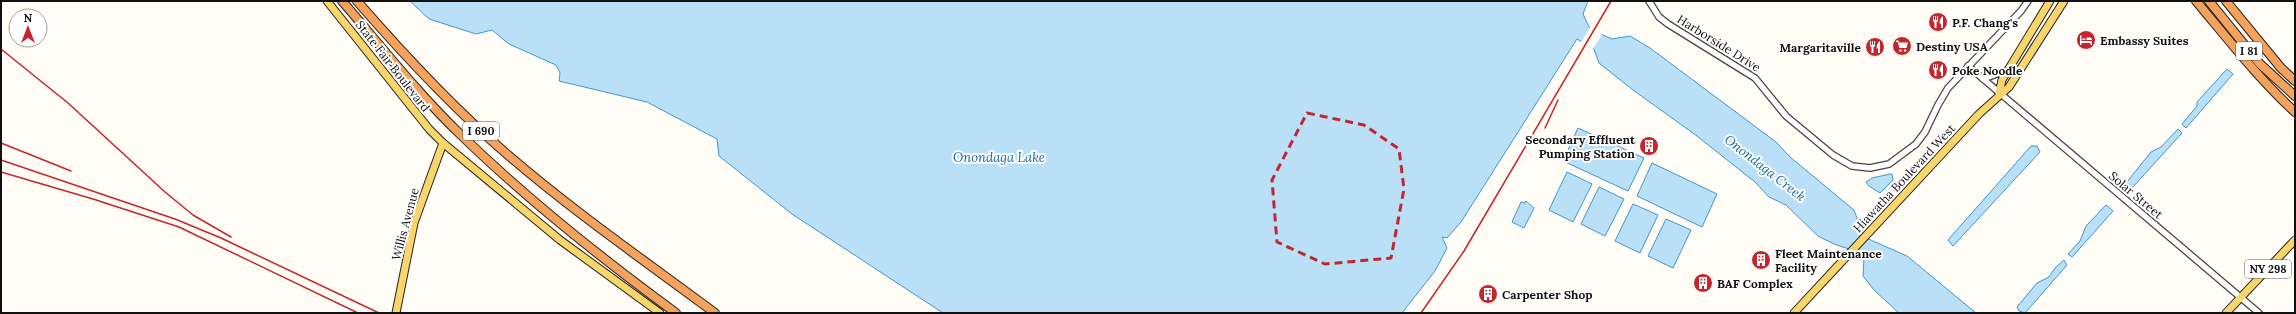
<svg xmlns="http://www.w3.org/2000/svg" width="2296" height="314" font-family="Lora,serif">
<rect width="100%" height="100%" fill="#fffdf5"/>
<g fill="#b9e0f7" stroke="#3f96cf">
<path d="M410 1H1588L1583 14 1589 27 1603 35 1612 39 1630 36 1650 48 1776 142 1790 157 1854 210 1864 237 1907 256 1976 313H1899L1874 290 1863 276 1864 258 1855 251 1834 244 1818 236 1786 205 1769 197 1755 182 1697 136 1633 90 1599 63 1594 49 1577 39 1461 222 1447 238 1442 237 1447 248 1435 271 1402 313H943L792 214 719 156 717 139 647 102 559 81 560 73 556 65 509 44 492 30 476 34 429 19Z"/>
<path d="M2227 69 2233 74 2186 128 2182 124 2197 106V102Z"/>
<path d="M1578 128 1644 158 1628 191 1563 161Z"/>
<path d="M2178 129 2182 133 2132 188 2126 183 2151 152 2161 147Z"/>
<path d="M2031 146H2037L2040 152 1953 246 1948 240Z"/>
<path d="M1652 163 1717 194 1702 227 1637 196Z"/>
<path d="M1567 172 1592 184 1573 222 1549 210Z"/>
<path d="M1890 174H1892L1893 180 1880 193 1869 186 1866 182 1872 178Z"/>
<path d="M1599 187 1624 199 1605 236 1581 224Z"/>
<path d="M1526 201 1534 208 1524 228 1512 222 1521 202 1525 203Z"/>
<path d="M1633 204 1658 215 1640 253 1615 241Z"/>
<path d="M2106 205 2113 211 2072 257 2068 254 2080 241 2086 226Z"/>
<path d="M1666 219 1691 230 1673 268 1648 256Z"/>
<path d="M2064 260 2067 265 2025 313 2019 311 2017 307 2037 283 2049 277 2055 268Z"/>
</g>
<path fill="#fffdf5" d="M1591 26 1603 33 1593 49 1581 42Z"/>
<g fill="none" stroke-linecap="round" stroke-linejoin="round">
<g stroke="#444" stroke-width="8">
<g id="minor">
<path d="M1649 1 1659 17 1668 24 1755 78 1786 116 1833 155 1852 166 1870 168 1889 164 1916 144 1925 132 1938 105 1948 88 2021 11 2028 1"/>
<path d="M1968 66 2259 313"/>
<path d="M1983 79 2008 70"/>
</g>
</g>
<g stroke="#222" stroke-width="9">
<g id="major">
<path d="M327 1 429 129 443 143 560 240 660 313"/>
<path d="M1999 93 2002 80 2050 1"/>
<path d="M396 313 414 223 443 143"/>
<path d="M1794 313 1979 114 2009 87 2064 1"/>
<path d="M2226 313 2295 240"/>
</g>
</g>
<g stroke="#222" stroke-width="10">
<g id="highway">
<path d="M342 1C381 46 418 94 461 135 528 200 601 258 676 313"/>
<path d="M357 1C404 55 453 108 508 155 573 211 645 261 715 313"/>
<path d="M2196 1C2228 39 2258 78 2295 112"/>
<path d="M2209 1 2260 64 2295 96"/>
<path d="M2226 1 2281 68 2295 81"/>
</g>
</g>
<use href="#minor" stroke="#fff" stroke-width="5.5"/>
<use href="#major" stroke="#f9d66b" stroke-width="7"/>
<use href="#highway" stroke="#f5a25d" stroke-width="8"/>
<g stroke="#c4262e" stroke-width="1.5">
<path d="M1 49 68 103 165 192 193 215 231 237"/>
<path d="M1545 128 1558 100"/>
<path d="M1 143 71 171"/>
<path d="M1 160 175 219 221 238 379 313"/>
<path d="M1 172 93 199 179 227 358 313"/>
<path d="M1421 313 1464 251 1611 1"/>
</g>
</g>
<path fill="none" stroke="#c4262e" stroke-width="3" stroke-dasharray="8 5" stroke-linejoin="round" d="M1307 113 1364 125 1399 149 1404 189 1391 258 1325 264 1277 242 1272 180Z"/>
<defs>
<g id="restaurant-disc" transform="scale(1)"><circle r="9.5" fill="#c4262e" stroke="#fff"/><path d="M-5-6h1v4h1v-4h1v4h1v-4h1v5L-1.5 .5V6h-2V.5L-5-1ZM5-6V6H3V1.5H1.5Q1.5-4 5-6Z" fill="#fff"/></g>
<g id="hotel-disc" transform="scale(1)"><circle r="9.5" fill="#c4262e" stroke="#fff"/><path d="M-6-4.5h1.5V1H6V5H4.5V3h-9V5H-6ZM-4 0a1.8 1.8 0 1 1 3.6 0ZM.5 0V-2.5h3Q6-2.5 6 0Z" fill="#fff"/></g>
<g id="supermarket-disc" transform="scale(1)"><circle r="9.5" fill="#c4262e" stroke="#fff"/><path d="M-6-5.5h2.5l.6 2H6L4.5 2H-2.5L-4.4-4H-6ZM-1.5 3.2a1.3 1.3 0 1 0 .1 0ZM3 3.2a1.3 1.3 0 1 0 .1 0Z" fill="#fff"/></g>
<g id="building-disc" transform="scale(1)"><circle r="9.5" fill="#c4262e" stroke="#fff"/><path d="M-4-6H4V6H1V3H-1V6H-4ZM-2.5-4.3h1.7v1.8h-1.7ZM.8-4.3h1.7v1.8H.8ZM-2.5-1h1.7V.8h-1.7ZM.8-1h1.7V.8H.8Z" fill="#fff"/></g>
</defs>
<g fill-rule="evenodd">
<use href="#restaurant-disc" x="1938" y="22"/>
<use href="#hotel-disc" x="2086" y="40"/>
<use href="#supermarket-disc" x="1902" y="46"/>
<use href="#restaurant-disc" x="1875" y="47"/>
<use href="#restaurant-disc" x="1938" y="70"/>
<use href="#building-disc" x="1649" y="146"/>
<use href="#building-disc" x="1761" y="260"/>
<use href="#building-disc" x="1703" y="283"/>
<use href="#building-disc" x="1488" y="294"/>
</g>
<g text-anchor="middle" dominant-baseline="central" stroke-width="4" stroke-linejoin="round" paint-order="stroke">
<g fill="#fff" stroke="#585858" stroke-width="1">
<rect x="2236" y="42" width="26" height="18" rx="3"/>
<rect x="463" y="122" width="36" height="18" rx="3"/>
<rect x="2245" y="260" width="46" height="18" rx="3"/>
</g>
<g font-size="11" font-weight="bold" fill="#111">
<text x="2249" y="51">I 81</text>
<text x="481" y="131">I 690</text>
<text x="2268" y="269">NY 298</text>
</g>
<g font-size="12" font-weight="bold" fill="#111" stroke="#fff" text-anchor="start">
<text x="1952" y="22">P.F. Chang's</text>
<text x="2100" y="40">Embassy Suites</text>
<text x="1916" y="46">Destiny USA</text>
<text x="1861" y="47" text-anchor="end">Margaritaville</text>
<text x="1952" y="70">Poke Noodle</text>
<text x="1635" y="139" text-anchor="end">Secondary Effluent<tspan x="1635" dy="14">Pumping Station</tspan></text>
<text x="1775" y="253">Fleet Maintenance<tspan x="1775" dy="14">Facility</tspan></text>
<text x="1717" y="283">BAF Complex</text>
<text x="1502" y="294">Carpenter Shop</text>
</g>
<g font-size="12" fill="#111" stroke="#fff">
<text transform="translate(1719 43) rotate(32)">Harborside Drive</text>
<text transform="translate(393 66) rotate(52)">State Fair Boulevard</text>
<text transform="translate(1904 178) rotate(-47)">Hiawatha Boulevard West</text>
<text transform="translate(2136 195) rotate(40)">Solar Street</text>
<text transform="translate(405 224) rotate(-75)">Willis Avenue</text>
</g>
<g font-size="13" font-style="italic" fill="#1768a6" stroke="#fff">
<text x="999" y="157">Onondaga Lake</text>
<text transform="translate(1765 168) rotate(38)">Onondaga Creek</text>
</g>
</g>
<rect width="2296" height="314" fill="none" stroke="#111111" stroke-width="4"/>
<g transform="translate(28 28)"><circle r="19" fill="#ffffff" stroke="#a0a0a0"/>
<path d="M0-3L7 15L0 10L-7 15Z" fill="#c4262e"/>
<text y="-6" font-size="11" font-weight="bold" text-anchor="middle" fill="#111111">N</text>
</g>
</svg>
